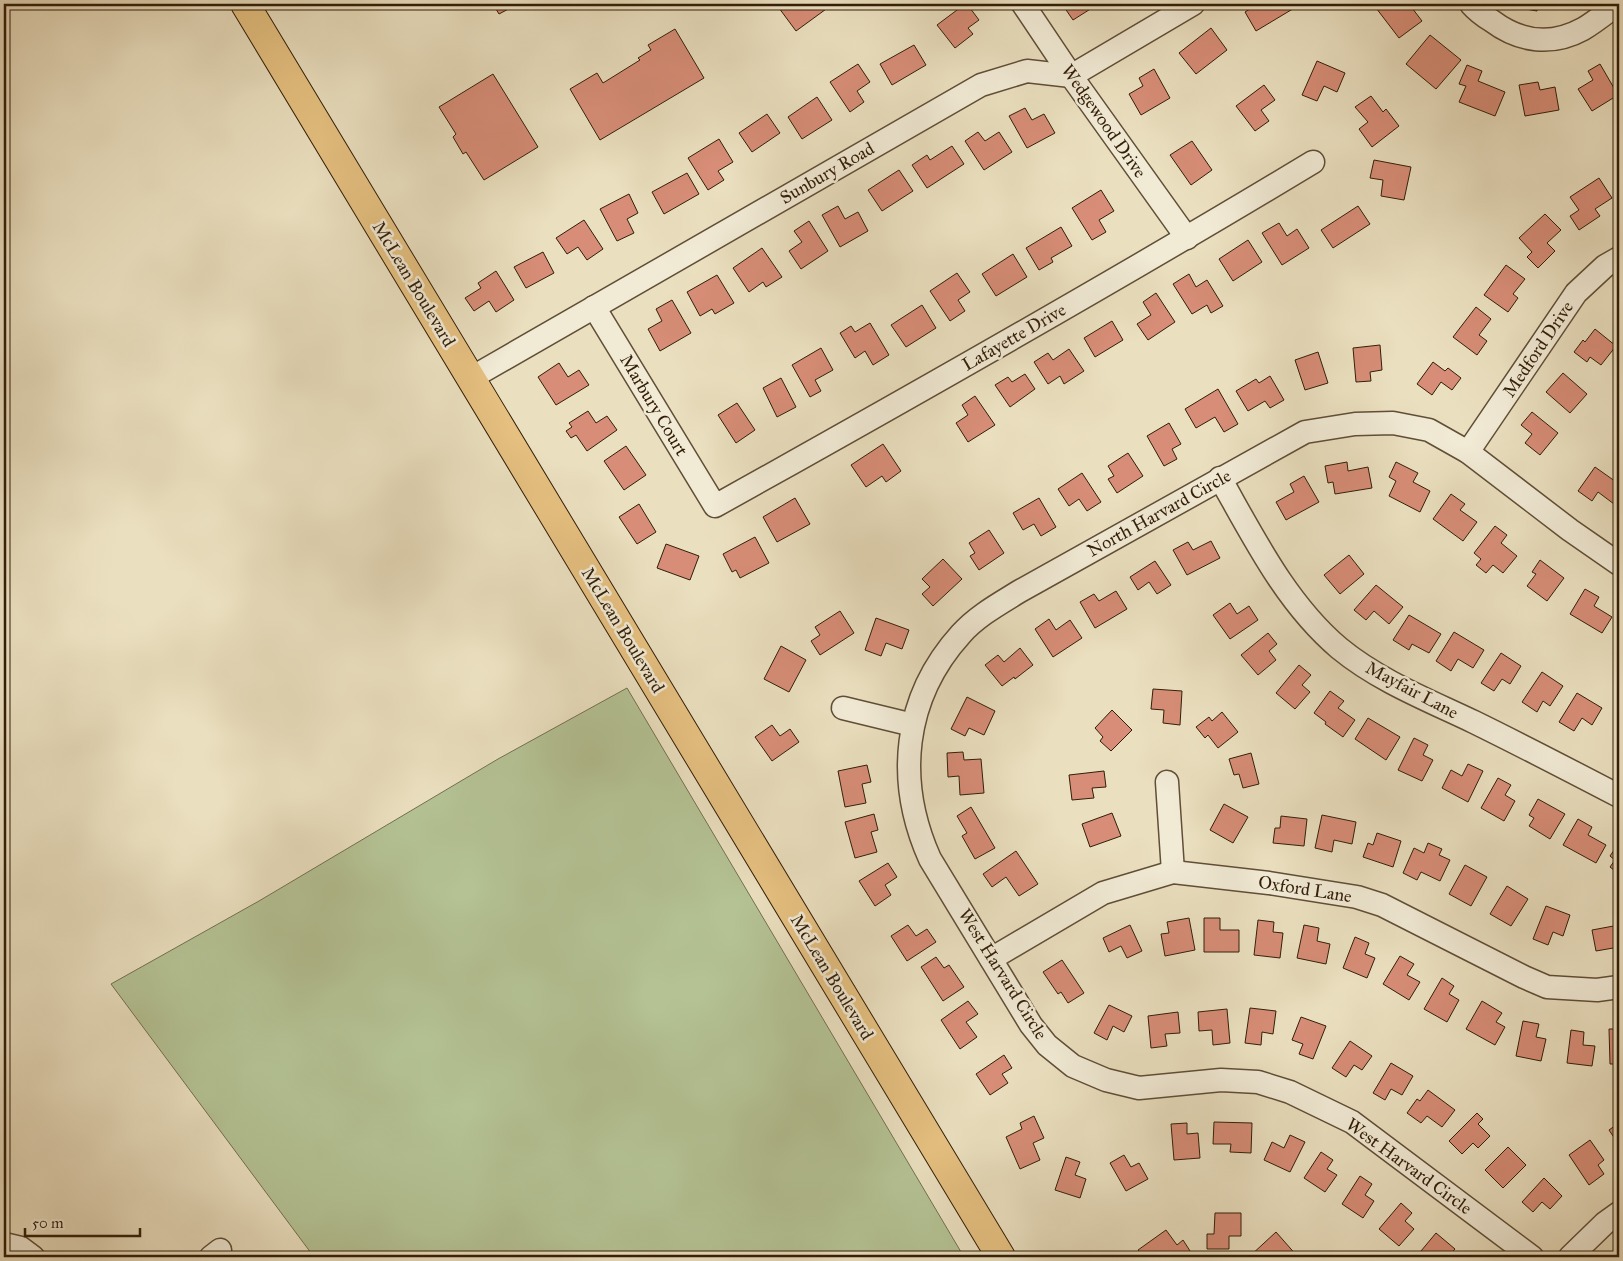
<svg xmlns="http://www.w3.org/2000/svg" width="1623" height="1261" font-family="'IM FELL Great Primer',serif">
<rect width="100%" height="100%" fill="#eadfbf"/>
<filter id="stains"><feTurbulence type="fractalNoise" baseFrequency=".004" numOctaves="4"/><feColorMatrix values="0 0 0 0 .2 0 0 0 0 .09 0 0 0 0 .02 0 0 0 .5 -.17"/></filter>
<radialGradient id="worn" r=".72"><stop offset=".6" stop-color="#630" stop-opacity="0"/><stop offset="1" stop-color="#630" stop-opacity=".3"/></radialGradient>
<path fill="#b4c294" stroke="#73704e" d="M627 688 964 1257H314L111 984 259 901 498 759Z"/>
<g fill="#d78d77" stroke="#321e08">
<path d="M493 4H518L499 14Z"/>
<path d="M776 4H833L796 31Z"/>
<path d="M965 4H967L979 20 968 28 973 34 955 48 937 25Z"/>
<path d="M1062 4H1089L1092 8 1073 20Z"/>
<path d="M1258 4H1294L1296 7 1256 31 1245 12Z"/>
<path d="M1373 4H1409L1422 21 1399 38Z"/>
<path d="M1515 4H1538L1537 11 1514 7Z"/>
<path d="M1211 28 1227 50 1196 74 1179 53Z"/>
<path d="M675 29 704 78 600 140 570 89 597 73 603 83 640 60 638 58 651 50 648 45Z"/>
<path d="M1430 35 1461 60 1436 89 1406 64Z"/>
<path d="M914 45 926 65 892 85 880 64Z"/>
<path d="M1317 61 1345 73 1337 92 1324 86 1317 101 1302 95Z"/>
<path d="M858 64 870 82 857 91 864 102 850 112 830 82Z"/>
<path d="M1600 64 1618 95 1592 111 1578 89 1593 80 1588 71Z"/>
<path d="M1467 65 1482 71 1478 81 1505 92 1495 116 1459 102 1466 86 1459 84Z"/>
<path d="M1154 69 1170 98 1141 115 1129 94 1143 86 1139 78Z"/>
<path d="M493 74 538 147 484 180 466 152 463 154 453 137 456 134 439 107Z"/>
<path d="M1538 82 1540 90 1555 87 1559 110 1525 116 1519 85Z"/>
<path d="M1264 85 1275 100 1261 110 1269 121 1255 131 1236 106Z"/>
<path d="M1371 96 1383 112 1386 109 1399 126 1372 147 1359 129 1368 122 1355 107Z"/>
<path d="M817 97 832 120 802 139 788 117Z"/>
<path d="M1025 108 1032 120 1044 114 1055 133 1027 148 1009 116Z"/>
<path d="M767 114 780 133 752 152 739 133Z"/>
<path d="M978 132 985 141 999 132 1012 152 984 170 965 141Z"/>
<path d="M719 139 733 162 718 171 724 180 708 190 688 158Z"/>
<path d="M1192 141 1212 170 1191 185 1170 155Z"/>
<path d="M952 146 964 164 927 188 912 165 927 155 930 160Z"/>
<path d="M1374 160 1411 167 1404 200 1381 196 1383 180 1370 178Z"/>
<path d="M899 170 913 191 882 211 868 190Z"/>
<path d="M687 173 699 194 664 214 652 192Z"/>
<path d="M1599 178 1612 198 1595 209 1600 216 1579 230 1570 216 1579 210 1570 197Z"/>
<path d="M1101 190 1114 211 1099 220 1106 232 1092 240 1072 208Z"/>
<path d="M629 194 638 213 627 219 634 233 617 241 600 209Z"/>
<path d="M838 206 845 219 858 212 868 231 840 247 822 215Z"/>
<path d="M1358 206 1370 224 1333 248 1321 230Z"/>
<path d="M1545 214 1561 230 1547 243 1555 251 1538 268 1527 257 1532 252 1519 238Z"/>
<path d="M584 220 603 249 587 260 578 247 567 254 556 238Z"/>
<path d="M809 221 828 251 801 269 789 251 802 242 794 231Z"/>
<path d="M1279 223 1287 236 1297 229 1309 248 1282 265 1262 233Z"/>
<path d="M1061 227 1072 246 1051 258 1053 262 1039 270 1026 248Z"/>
<path d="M1248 240 1262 262 1233 281 1219 259Z"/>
<path d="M762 248 782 277 766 287 763 282 749 292 733 268Z"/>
<path d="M543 252 554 273 526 288 514 267Z"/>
<path d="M1013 254 1027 277 996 296 982 274Z"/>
<path d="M1506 265 1525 279 1513 294 1518 298 1508 312 1484 295Z"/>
<path d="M496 271 514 300 496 312 489 301 474 311 465 298 481 288 478 283Z"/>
<path d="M957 273 970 292 958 300 965 311 950 321 930 291Z"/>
<path d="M1189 274 1196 287 1207 280 1223 306 1211 313 1207 305 1192 314 1173 284Z"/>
<path d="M717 275 734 303 715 314 712 309 700 316 687 292Z"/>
<path d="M1156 293 1175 322 1148 340 1137 324 1151 315 1143 302Z"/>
<path d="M672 300 691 333 660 351 648 329 662 321 656 309Z"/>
<path d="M922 305 936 328 906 347 891 325Z"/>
<path d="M1476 307 1491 319 1479 335 1487 341 1477 355 1453 337Z"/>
<path d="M1112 321 1123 340 1095 357 1084 338Z"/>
<path d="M870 323 889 355 873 365 865 351 855 358 840 333 851 326 855 332Z"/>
<path d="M1595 329 1616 346 1601 365 1590 357 1587 362 1574 352 1583 340 1585 342Z"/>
<path d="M1380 345 1382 370 1370 372 1371 381 1356 382 1353 348Z"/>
<path d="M821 348 833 370 815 380 821 391 810 397 792 365Z"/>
<path d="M1069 349 1084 371 1064 384 1060 376 1048 384 1034 362 1048 353 1053 360Z"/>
<path d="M1318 352 1328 383 1305 390 1295 360Z"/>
<path d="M1433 362 1445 371 1448 368 1461 378 1452 390 1441 382 1432 395 1417 384Z"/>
<path d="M559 363 568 377 579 370 589 385 556 405 538 377Z"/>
<path d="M1563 373 1587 394 1570 413 1546 392Z"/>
<path d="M1025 374 1035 389 1010 407 995 385 1008 377 1012 382Z"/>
<path d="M1270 376 1284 400 1270 408 1265 401 1248 411 1236 391 1256 379 1259 383Z"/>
<path d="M781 378 796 407 777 417 763 388Z"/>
<path d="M1218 389 1238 424 1224 432 1215 417 1196 428 1185 409Z"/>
<path d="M975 396 995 425 968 442 956 423 968 415 962 405Z"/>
<path d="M737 403 755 430 736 443 718 415Z"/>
<path d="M588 411 596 423 607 416 617 430 587 451 576 435 571 438 566 431 572 427 569 423Z"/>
<path d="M1532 412 1558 433 1540 455 1525 443 1532 434 1521 425Z"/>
<path d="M1169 423 1181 444 1172 449 1177 459 1164 466 1147 436Z"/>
<path d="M883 444 901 471 886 482 882 476 866 487 851 465Z"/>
<path d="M626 446 646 475 624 490 604 461Z"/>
<path d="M1128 453 1143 476 1117 493 1108 479 1114 476 1108 466Z"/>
<path d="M1347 462 1348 471 1368 467 1372 488 1335 494 1333 482 1328 483 1325 466Z"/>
<path d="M1396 462 1418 473 1413 482 1430 491 1420 512 1389 496 1396 481 1389 477Z"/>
<path d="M1595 467 1619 484V497L1614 504 1598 492 1592 501 1578 491Z"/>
<path d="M1082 473 1101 502 1087 511 1079 499 1069 506 1058 489Z"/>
<path d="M1304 476 1319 502 1286 520 1276 502 1294 492 1290 484Z"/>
<path d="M1451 494 1465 504 1460 510 1477 522 1463 541 1433 519Z"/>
<path d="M795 498 810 524 777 542 763 517Z"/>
<path d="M1039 498 1056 527 1041 536 1034 524 1023 530 1013 513Z"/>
<path d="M639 504 656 532 637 544 619 517Z"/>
<path d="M1495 526 1507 535 1501 543 1517 556 1503 573 1493 565 1486 573 1476 565 1481 559 1474 553Z"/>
<path d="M989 530 1004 553 979 570 970 556 975 553 969 543Z"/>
<path d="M755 537 769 563 740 578 736 570 732 572 723 554Z"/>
<path d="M1211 541 1220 558 1187 575 1173 550 1188 542 1193 550Z"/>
<path d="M666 544 699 556 690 580 657 568Z"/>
<path d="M1349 555 1364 574 1340 594 1324 575Z"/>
<path d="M943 559 962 579 933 606 922 594 930 587 922 579Z"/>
<path d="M1540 560 1564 578 1547 601 1527 586 1536 574 1532 572Z"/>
<path d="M1155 561 1171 585 1157 594 1149 582 1138 590 1130 577Z"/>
<path d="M1376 585 1403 607 1389 624 1374 611 1366 620 1354 610Z"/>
<path d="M1585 589 1599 597 1594 606 1612 617 1602 633 1570 614Z"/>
<path d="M1116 591 1127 609 1095 628 1080 602 1094 594 1099 601Z"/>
<path d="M1230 603 1237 614 1249 606 1258 620 1230 639 1213 615Z"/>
<path d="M840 611 854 633 820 655 811 641 820 635 815 627Z"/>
<path d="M1409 615 1441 634 1429 653 1412 644 1409 650 1393 640Z"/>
<path d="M876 618 909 630 902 649 886 643 881 656 865 650Z"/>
<path d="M1049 619 1056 630 1070 620 1082 638 1053 657 1035 629Z"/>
<path d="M1454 632 1484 650 1473 668 1458 659 1451 671 1436 661Z"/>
<path d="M1268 633 1277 644 1269 651 1276 660 1258 675 1241 655Z"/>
<path d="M781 646 806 660 789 692 764 679Z"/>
<path d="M1020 648 1033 665 1015 679 1014 677 1002 686 985 665 998 655 1004 662Z"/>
<path d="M1501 653 1521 666 1510 684 1502 679 1494 691 1481 683Z"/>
<path d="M1299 665 1311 675 1302 685 1310 692 1295 709 1276 693Z"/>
<path d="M1542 672 1563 686 1550 706 1543 701 1537 712 1522 702Z"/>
<path d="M1153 689 1182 691 1180 725 1163 723 1164 710 1151 709Z"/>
<path d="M1330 691 1344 701 1338 708 1355 720 1343 737 1325 724 1326 722 1314 713Z"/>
<path d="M1577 693 1602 708 1592 725 1582 718 1574 731 1559 722Z"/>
<path d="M967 697 995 711 984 735 969 728 965 736 951 729Z"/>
<path d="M1112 710 1132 730 1111 751 1100 741 1103 737 1095 728Z"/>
<path d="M1222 712 1238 732 1218 748 1208 735 1205 738 1196 727 1209 717 1212 721Z"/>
<path d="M1368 718 1400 737 1386 760 1355 739Z"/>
<path d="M772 725 780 736 790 729 799 742 772 761 755 737Z"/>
<path d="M1414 738 1428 745 1423 755 1433 760 1422 781 1398 770Z"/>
<path d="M963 752 964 760 981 759 984 793 960 795 959 776 948 777 947 753Z"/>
<path d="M1251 753 1259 784 1243 788 1239 774 1234 775 1229 759Z"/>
<path d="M1468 764 1483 771 1468 802 1442 788 1451 770 1462 776Z"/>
<path d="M867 765 871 782 862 784 866 803 845 807 838 771Z"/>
<path d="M1104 771 1106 787 1092 788 1094 798 1072 800 1069 775Z"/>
<path d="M1498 778 1511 785 1505 795 1515 801 1504 821 1481 808Z"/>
<path d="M1538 799 1565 814 1550 839 1529 826 1534 818 1529 815Z"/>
<path d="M1224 804 1248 817 1233 843 1210 830Z"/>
<path d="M971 807 995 848 975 859 962 836 967 833 957 816Z"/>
<path d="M1112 813 1121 836 1090 847 1082 824Z"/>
<path d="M874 814 878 830 871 832 877 852 855 858 845 822Z"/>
<path d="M1322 815 1356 822 1352 844 1334 840 1332 852 1315 848Z"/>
<path d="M1281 816 1307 819 1304 846 1273 843 1275 828H1280Z"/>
<path d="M1578 819 1592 827 1588 835 1606 845 1596 863 1563 845Z"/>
<path d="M1377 833 1401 841 1393 867 1363 857 1368 843 1373 845Z"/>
<path d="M1428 843 1442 849 1439 855 1450 860 1440 881 1421 872 1417 880 1403 873 1414 848 1424 853Z"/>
<path d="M1619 843V874L1610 867 1615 860 1610 856Z"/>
<path d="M1016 851 1038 884 1019 896 1006 877 992 887 983 874Z"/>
<path d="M888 863 897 877 885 885 891 895 875 906 859 881Z"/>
<path d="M1465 865 1487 877 1471 906 1449 894Z"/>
<path d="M1507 886 1528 899 1511 926 1490 914Z"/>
<path d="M1546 906 1570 915 1563 936 1553 932 1548 945 1533 939Z"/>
<path d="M1189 918 1195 950 1165 956 1161 934 1169 933 1167 922Z"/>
<path d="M1204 918H1220V930H1239V952H1204Z"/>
<path d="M1258 920 1274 922 1273 932 1283 933 1280 958 1254 955Z"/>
<path d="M908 925 916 936 927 929 936 942 907 961 891 936Z"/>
<path d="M1130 925 1142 951 1127 958 1121 946 1109 952 1103 938Z"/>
<path d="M1304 925 1319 928 1317 941 1330 944 1326 964 1297 958Z"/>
<path d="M1619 925V947L1596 951 1592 930Z"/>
<path d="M1355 937 1369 943 1365 954 1375 958 1367 978 1343 968Z"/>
<path d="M1400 956 1414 964 1407 975 1420 982 1409 1000 1383 984Z"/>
<path d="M936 957 944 968 949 965 964 987 943 1001 921 967Z"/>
<path d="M1062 960 1084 993 1068 1003 1061 992 1058 994 1043 972Z"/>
<path d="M1442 978 1454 986 1449 994 1459 1000 1447 1022 1424 1009Z"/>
<path d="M968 1001 978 1014 966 1022 977 1037 960 1049 941 1020Z"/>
<path d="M1482 1001 1502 1013 1496 1022 1505 1027 1495 1045 1466 1029Z"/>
<path d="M1109 1005 1132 1016 1124 1032 1113 1026 1107 1040 1094 1033Z"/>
<path d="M1250 1008 1276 1011 1273 1034 1262 1032 1261 1045 1245 1043Z"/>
<path d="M1227 1009 1230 1043 1213 1045 1212 1030 1199 1031 1198 1012Z"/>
<path d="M1178 1012 1180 1033 1165 1034 1167 1046 1151 1048 1148 1016Z"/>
<path d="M1301 1017 1326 1026 1313 1059 1299 1054 1303 1044 1292 1040Z"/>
<path d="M1523 1021 1539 1024 1536 1037 1546 1039 1541 1061 1516 1056Z"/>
<path d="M1609 1029H1619V1064H1610Z"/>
<path d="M1571 1030 1584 1032 1583 1045 1595 1046 1592 1066 1567 1063Z"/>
<path d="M1350 1041 1372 1056 1362 1070 1354 1065 1346 1077 1332 1068Z"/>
<path d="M1004 1055 1012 1068 1002 1074 1008 1083 990 1095 976 1074Z"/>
<path d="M1391 1063 1413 1076 1402 1095 1391 1089 1385 1100 1373 1093Z"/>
<path d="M1428 1090 1455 1110 1442 1127 1427 1116 1421 1123 1407 1113 1417 1099 1420 1101Z"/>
<path d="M1477 1113 1483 1119 1478 1124 1490 1136 1478 1148 1473 1143 1462 1154 1449 1141Z"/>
<path d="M1034 1116 1044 1138 1033 1143 1040 1160 1020 1169 1006 1137 1022 1129 1020 1123Z"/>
<path d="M1214 1122 1252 1123 1251 1153 1230 1152 1231 1144H1213Z"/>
<path d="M1187 1123V1134L1198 1133 1200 1158 1174 1160 1171 1124Z"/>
<path d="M1619 1123V1145L1609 1130Z"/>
<path d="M1290 1135 1305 1142 1290 1172 1264 1160 1272 1142 1284 1148Z"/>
<path d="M1590 1140 1604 1160 1598 1165 1604 1174 1589 1185 1569 1155Z"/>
<path d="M1508 1147 1526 1165 1503 1188 1485 1170Z"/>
<path d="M1321 1152 1333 1160 1327 1169 1337 1175 1325 1192 1304 1178Z"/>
<path d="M1124 1155 1131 1167 1139 1163 1148 1179 1126 1191 1110 1163Z"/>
<path d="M1066 1157 1080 1162 1075 1175 1086 1179 1080 1198 1055 1190Z"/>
<path d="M1360 1176 1372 1184 1365 1195 1374 1201 1363 1218 1342 1204Z"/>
<path d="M1544 1178 1562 1196 1550 1209 1542 1202 1533 1212 1522 1202Z"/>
<path d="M1401 1203 1412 1213 1405 1221 1414 1229 1399 1246 1379 1229Z"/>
<path d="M1215 1213H1241V1236H1229V1249H1207V1234H1214Z"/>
<path d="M1166 1230 1177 1245 1183 1240 1192 1254 1187 1257H1143L1138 1250Z"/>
<path d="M1276 1232 1298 1257H1251L1250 1256Z"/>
<path d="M1436 1233 1455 1249 1448 1257H1416Z"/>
</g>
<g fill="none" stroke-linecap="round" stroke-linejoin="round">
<g stroke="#604e36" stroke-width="25">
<g id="minor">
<path d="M1023 4 1074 80 1187 238"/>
<path d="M1471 4C1477 11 1484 16 1492 21 1520 42 1552 46 1583 29 1595 22 1607 12 1618 4"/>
<path d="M594 307 715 506C916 394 1116 281 1313 162"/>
<path d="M471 378 981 85 1027 71 1071 76 1193 4"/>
<path d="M1468 452 1576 293 1605 266 1619 258"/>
<path d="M1220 478C1254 538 1286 603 1339 648 1379 681 1428 700 1474 722 1523 746 1571 771 1619 796"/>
<path d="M843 708 913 725"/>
<path d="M1167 782 1173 872"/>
<path d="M991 959 1103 893 1173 872 1269 883 1357 897 1382 905 1524 977 1547 987 1597 990 1619 987"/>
<path d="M4 1244 21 1248 33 1257"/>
<path d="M211 1257 220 1250"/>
<path d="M1532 1257 1352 1122 1290 1092 1258 1082 1221 1080 1139 1088 1106 1080 1073 1066 1047 1045 1031 1025 930 859C895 781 903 698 961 634 977 616 999 604 1020 591L1305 432 1355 424 1393 423 1429 430 1468 452 1570 530 1619 564"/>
<path d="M1570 1257 1605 1223 1619 1213"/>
</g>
</g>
<g stroke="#321e08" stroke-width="30">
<path id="major" d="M245 4 1001 1257"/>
</g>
<use href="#minor" stroke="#f1ead5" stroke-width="22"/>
<use href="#major" stroke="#e5c080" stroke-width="28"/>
</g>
<g text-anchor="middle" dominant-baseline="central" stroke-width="5" stroke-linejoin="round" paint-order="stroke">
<g font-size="18" fill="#321e08" stroke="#f1ead5">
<text transform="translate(1104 121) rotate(55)">Wedgewood Drive</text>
<text transform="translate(827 173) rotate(-30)">Sunbury Road</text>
<text transform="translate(414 284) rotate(59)">McLean Boulevard</text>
<text transform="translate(1014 337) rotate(-30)">Lafayette Drive</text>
<text transform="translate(1538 349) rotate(-56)">Medford Drive</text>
<text transform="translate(654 405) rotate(59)">Marbury Court</text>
<text transform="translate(1159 513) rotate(-29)">North Harvard Circle</text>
<text transform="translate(623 630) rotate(59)">McLean Boulevard</text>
<text transform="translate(1412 690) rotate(28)">Mayfair Lane</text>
<text transform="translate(1305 889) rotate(9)">Oxford Lane</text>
<text transform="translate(1003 974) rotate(58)">West Harvard Circle</text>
<text transform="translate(832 977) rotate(59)">McLean Boulevard</text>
<text transform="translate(1409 1166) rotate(36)">West Harvard Circle</text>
</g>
</g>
<rect width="1623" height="1261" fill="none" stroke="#eadfbf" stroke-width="20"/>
<rect x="5" y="5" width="1613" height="1251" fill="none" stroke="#321e08" stroke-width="2.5"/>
<rect x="10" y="10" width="1603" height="1241" fill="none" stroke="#321e08"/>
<path d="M25 1228v8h115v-8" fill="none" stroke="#321e08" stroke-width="2.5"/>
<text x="32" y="1228" font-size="15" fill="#321e08" stroke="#f1ead5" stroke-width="4" paint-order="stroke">50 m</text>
<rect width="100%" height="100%" filter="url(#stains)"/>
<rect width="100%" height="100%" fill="url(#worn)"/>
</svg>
